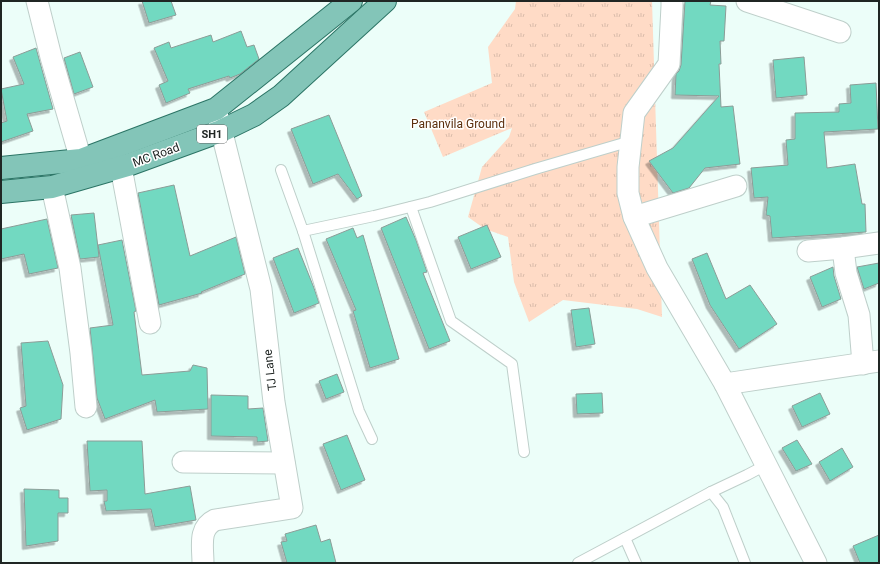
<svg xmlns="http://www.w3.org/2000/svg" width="880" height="564" font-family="Roboto,sans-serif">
<defs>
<pattern id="grass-tufts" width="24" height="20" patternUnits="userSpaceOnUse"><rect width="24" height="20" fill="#ffdbc6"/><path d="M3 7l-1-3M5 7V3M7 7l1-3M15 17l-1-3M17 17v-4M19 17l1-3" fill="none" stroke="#dabcaa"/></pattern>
<filter id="shadow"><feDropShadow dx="-3.5" dy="3.5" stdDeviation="0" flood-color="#0004"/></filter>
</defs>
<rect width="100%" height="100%" fill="#ecfef9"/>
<path fill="url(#grass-tufts)" d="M516 1H652L662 317 637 309 563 300 529 322 514 282 508 237 485 229 468 217 482 167 509 137 512 128 443 157 424 112 492 83 488 47 515 9Z"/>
<g fill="#72d9c1" stroke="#8c9c97" filter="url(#shadow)">
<path d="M142 1H171L176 15 149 23Z"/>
<path d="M685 1H711L710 5 726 6 724 41H720L721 64H719L721 107 733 106 740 164 705 168 689 188 673 193 649 161 673 148 719 96 675 95 676 74 679 71 681 65Z"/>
<path d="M241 31 247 47 254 45 259 59 240 74 230 78 229 76 188 89 190 93 166 103 159 85 168 81 154 48 169 42 171 48 211 35 213 42Z"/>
<path d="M36 48 53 109 27 114 33 131 1 142V123L7 121 1 89 24 84 13 57Z"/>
<path d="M80 52 93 87 74 94 64 58Z"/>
<path d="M804 57 807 95 776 98 773 60Z"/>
<path d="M876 83 878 129 824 132 827 168 855 164 862 204H865L866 232 772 238 770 216 766 215 768 197 754 198 751 168 788 165 786 140 795 139V113L839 112V104L851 103 850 85Z"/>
<path d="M329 115 362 196 357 199 338 174 313 184 291 129Z"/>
<path d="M174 185 190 256 236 237 245 274 201 292 202 293 159 305 138 193Z"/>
<path d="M94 213 99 257 80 259 71 215Z"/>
<path d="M406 217 416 240 427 272 423 273 450 341 429 349 381 228Z"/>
<path d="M47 219 58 268 29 274 24 254 1 259V229Z"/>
<path d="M487 225 501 257 471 269 458 237Z"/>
<path d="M353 228 357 238 363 235 399 359 370 368 353 311 356 310 326 239Z"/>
<path d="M122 240 136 311 134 312 142 375 190 371 193 365 207 368 208 409 157 412 155 400 105 419 97 398 90 328 113 325 98 245Z"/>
<path d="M298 248 314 288 319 303 294 313 273 258Z"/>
<path d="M707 253 726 299 750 285 777 324 739 349 710 305 692 259Z"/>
<path d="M879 263V283L864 289 857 267Z"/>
<path d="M833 267 834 276 841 299 822 307 810 277Z"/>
<path d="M589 308 595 344 576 347 571 310Z"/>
<path d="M48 341 63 385 61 419 27 430 20 408 26 406 21 343Z"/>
<path d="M337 374 344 392 326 399 319 381Z"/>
<path d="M602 393 603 413 577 414 576 394Z"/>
<path d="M820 393 830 414 802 427 792 406Z"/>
<path d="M211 395 248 396V409L263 408 268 441 257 442V437L211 436Z"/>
<path d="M347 435 365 480 341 490 323 444Z"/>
<path d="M797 440 812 464 796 471 782 448Z"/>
<path d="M87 441H142L145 494 190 486 196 520 155 527 151 509 106 511 104 501H107V490L90 491Z"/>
<path d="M842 448 853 467 830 481 819 462Z"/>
<path d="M24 489 59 490V498H68V513H58V541L26 546Z"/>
<path d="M316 525 321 542 330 539 336 563H287L281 542 287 541 285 534Z"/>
<path d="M879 535V563H860L853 546Z"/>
</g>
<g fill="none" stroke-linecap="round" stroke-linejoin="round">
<g stroke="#becfca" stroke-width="12">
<g id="lane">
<path d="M281 170 303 231 374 216 430 202 535 169 631 141"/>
<path d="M411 207 451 321 512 364 524 452"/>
<path d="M303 231 359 411 372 439"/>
<path d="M711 492 723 507 745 563"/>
<path d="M625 538 636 563"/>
<path d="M578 563 711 492 747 475 766 465"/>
</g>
</g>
<g stroke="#becfca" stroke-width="23">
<g id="street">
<path d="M37 1 51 57 81 160"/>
<path d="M672 1V6L669 64 634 113 628 167V193L634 217 657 268 725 384 816 563"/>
<path d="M747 1 840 32"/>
<path d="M121 167 150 323"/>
<path d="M52 187 70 268 81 353 86 407"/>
<path d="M634 217 736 186"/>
<path d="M843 248 846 273 859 315 863 364"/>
<path d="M808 251 843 248 879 243"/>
<path d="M725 384 879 361"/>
<path d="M183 462 284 463"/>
<path d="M203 563C203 547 198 528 215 520L292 508 274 402 261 289 217 113"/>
</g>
</g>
<g stroke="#2b7465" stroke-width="24">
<g id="primary">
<path d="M1 168 81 160 216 109 351 1"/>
<path d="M1 192 52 187 128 165 221 131 254 115 281 96 385 1"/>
</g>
</g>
<use href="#lane" stroke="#fff" stroke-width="10"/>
<use href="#street" stroke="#fff" stroke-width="21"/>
<use href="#primary" stroke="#83c5b8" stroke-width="22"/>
</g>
<g text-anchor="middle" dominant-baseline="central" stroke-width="3" stroke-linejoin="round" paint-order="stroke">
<rect fill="#fff" stroke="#636766" stroke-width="1" x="197" y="125" width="30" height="18" rx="3"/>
<g font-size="11" font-weight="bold" fill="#202624">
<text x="212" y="134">SH1</text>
</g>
<g font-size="12" fill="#5b2e0d" stroke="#fff">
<text x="458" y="124">Pananvila Ground</text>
</g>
<g font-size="12" fill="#202624" stroke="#fff">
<text transform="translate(156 155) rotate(-20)">MC Road</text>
<text transform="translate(270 370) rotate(-97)">TJ Lane</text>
</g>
</g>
<rect width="880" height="564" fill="none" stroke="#202624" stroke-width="4"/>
</svg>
